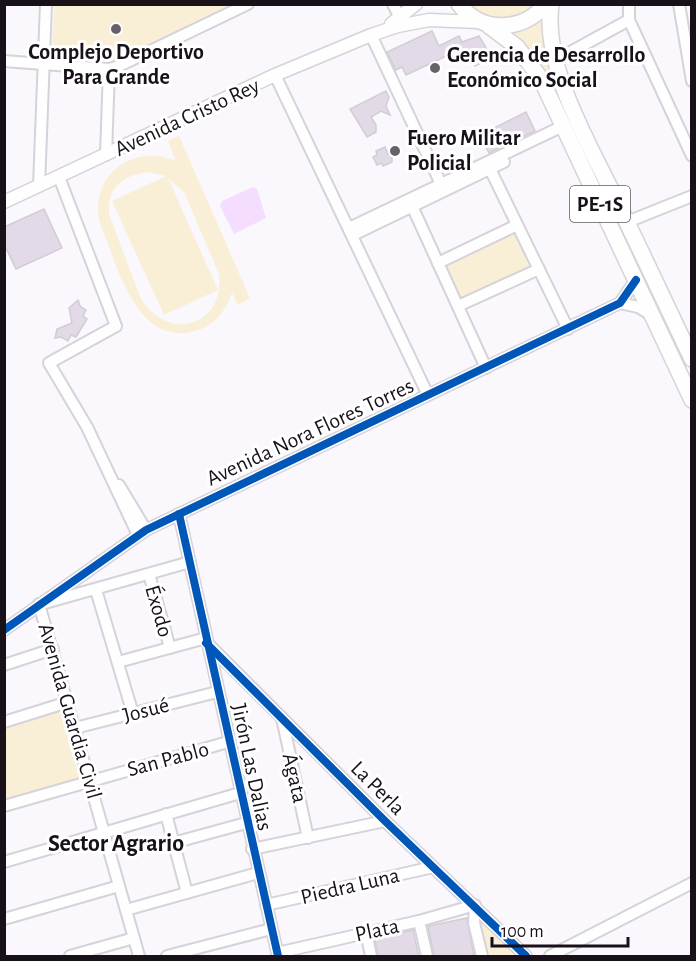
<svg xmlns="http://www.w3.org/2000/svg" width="696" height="961" font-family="'Alegreya Sans',sans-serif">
<rect width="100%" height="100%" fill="#faf8fc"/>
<g fill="#f9efd7" fill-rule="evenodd">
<path d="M54 5V4L231 5 115 60 52 54Z"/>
<path d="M465 5H541L533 13 496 22Z"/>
<path d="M546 12V35L679 337H671L552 84 506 33Z"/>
<path d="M179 136 250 298 238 305 232 293C226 311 214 326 195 331 136 348 117 264 100 224 88 176 133 142 176 161L168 141ZM148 172 166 176 112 201 164 315 218 290 168 178 184 192 219 274C225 326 169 343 141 299L109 214C107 188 123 175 148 172Z"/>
<path d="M515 233 532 267 461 300 445 267Z"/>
<path d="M60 709 80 779 5 802V726Z"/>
<path d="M478 920H481L520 956H486Z"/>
</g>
<path fill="#f4ddfe" d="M253 187 257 189 266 218 234 234 220 206 222 201Z"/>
<g fill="#e2dae7" stroke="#d2cdd4" stroke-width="1.5">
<path d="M432 31 439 46 459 36 462 42 479 36 492 58 475 66 468 50 461 54 459 50 406 75 402 67 396 70 387 52Z"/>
<path d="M386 91 389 97 386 106 390 115 381 111 371 117 376 125V132L367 137 350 109Z"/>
<path d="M526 112 535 131 489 153 480 135Z"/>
<path d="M385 147 388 154 392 152V162L383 166 381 163 377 165 373 157 377 155 376 151Z"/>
<path d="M44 209 62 248 16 269 4 244V227Z"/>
<path d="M78 300 80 306 86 310 83 316 87 319 76 337 71 335 68 341 61 337 55 338 57 329 72 323 69 308Z"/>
<path d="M467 918 474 957H434L428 926Z"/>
<path d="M413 930 419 957H378L375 939Z"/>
</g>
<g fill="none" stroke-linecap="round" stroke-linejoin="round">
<g stroke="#d6d2d9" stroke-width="14">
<g id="minor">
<path d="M393 4 400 18"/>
<path d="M629 4V20L692 156"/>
<path d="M679 4 692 81"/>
<path d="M371 35 441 184"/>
<path d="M556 60 629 20"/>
<path d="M4 61 109 69 119 66 248 4"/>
<path d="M275 75 428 395"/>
<path d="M106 155 109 69"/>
<path d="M490 169 568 329"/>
<path d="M59 177 116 326 49 363 87 427 138 535"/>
<path d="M39 186 46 4"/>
<path d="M412 206 486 368"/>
<path d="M627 222 692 196"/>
<path d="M349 228 563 126"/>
<path d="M353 235 504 162"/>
<path d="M438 263 517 225"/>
<path d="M620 303 638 307 653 316"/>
<path d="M458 306 539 269"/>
<path d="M119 485 146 530"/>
<path d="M179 514 278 956"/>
<path d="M149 574 170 648"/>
<path d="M96 590 133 714"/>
<path d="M45 603 190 562"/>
<path d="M39 604 139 956"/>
<path d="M4 630 146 530 620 303 636 280"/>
<path d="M207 643 385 821 526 956"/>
<path d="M118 662 206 638"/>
<path d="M4 665 53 649"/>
<path d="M282 718 308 838"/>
<path d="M4 722 68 702"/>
<path d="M75 728 217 692"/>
<path d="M4 806 228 742"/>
<path d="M166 814 187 893"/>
<path d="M173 843 246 823"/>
<path d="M252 849 385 821"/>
<path d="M4 862 240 793"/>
<path d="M266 905 433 867"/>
<path d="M126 910 258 873"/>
<path d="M4 919 119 886"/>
<path d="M419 921 427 956"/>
<path d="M366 932 371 956"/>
<path d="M277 953 419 921 475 905 474 923 482 956"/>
<path d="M70 956 134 938"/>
<path d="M167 956 271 929"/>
<path d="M550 956 692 883"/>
</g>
</g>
<g stroke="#d6d2d9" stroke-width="15">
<g id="major">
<path d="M391 24 416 4"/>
<path d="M4 202 275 75 371 35 398 26 429 20 479 22"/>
</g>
</g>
<g stroke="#d6d2d9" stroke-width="18">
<g id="highway">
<path d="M459 4C482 34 523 32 546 4"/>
<path d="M551 4C542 70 594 152 621 210 645 259 668 309 692 359"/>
<path d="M488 25 517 47 541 79 692 400"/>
</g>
</g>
<use href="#minor" stroke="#fefeff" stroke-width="10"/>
<use href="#major" stroke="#fefeff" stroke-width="12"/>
<use href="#highway" stroke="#fefeff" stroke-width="15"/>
<g stroke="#fff" stroke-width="11">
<g id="cycleway">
<path d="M179 514 278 956"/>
<path d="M4 630 146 530 620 303 636 280"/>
<path d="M206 643 385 821 526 956"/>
</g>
</g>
<use href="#cycleway" stroke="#0057b8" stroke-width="8"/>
</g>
<g fill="#676269" stroke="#fff" stroke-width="2">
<circle cx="116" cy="29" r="6"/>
<circle cx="435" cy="68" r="6"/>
<circle cx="395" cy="151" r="6"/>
</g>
<g text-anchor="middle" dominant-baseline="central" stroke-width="6" stroke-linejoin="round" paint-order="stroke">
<rect fill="#fff" stroke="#5d585f" stroke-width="1.5" x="570" y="186" width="60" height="36" rx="4.5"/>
<g font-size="21" font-weight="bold" fill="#18111a">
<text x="600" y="204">PE-1S</text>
</g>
<g font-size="22" font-weight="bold" fill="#18111a" stroke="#fff" text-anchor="start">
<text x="116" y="52" text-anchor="middle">Complejo Deportivo<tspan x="116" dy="25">Para Grande</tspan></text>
<text x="447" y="55">Gerencia de Desarrollo<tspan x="447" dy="25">Económico Social</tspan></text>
<text x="407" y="138">Fuero Militar<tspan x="407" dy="25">Policial</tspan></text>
</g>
<g font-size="22" fill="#18111a" stroke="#fff">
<text transform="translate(187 117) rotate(-25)">Avenida Cristo Rey</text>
<text transform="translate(310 432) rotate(-25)">Avenida Nora Flores Torres</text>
<text transform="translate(159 611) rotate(74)">Éxodo</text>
<text transform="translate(146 710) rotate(-14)">Josué</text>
<text transform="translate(70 711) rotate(74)">Avenida Guardia Civil</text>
<text transform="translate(168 759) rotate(-15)">San Pablo</text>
<text transform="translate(252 767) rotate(78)">Jirón Las Dalias</text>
<text transform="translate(295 778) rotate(77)">Ágata</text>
<text transform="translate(378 788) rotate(45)">La Perla</text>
<text transform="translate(350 886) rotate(-13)">Piedra Luna</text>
<text transform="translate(377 930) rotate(-12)">Plata</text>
</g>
<g font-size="24" font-weight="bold" fill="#18111a" stroke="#fff">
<text x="116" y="844">Sector Agrario</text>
</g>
</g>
<rect width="696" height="961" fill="none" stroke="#18111a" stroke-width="12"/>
<path d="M492 937v9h136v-9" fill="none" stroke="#18111a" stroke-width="3"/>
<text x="501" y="937" font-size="18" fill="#18111a" stroke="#ffffff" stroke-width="4.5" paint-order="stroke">100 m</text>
</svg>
